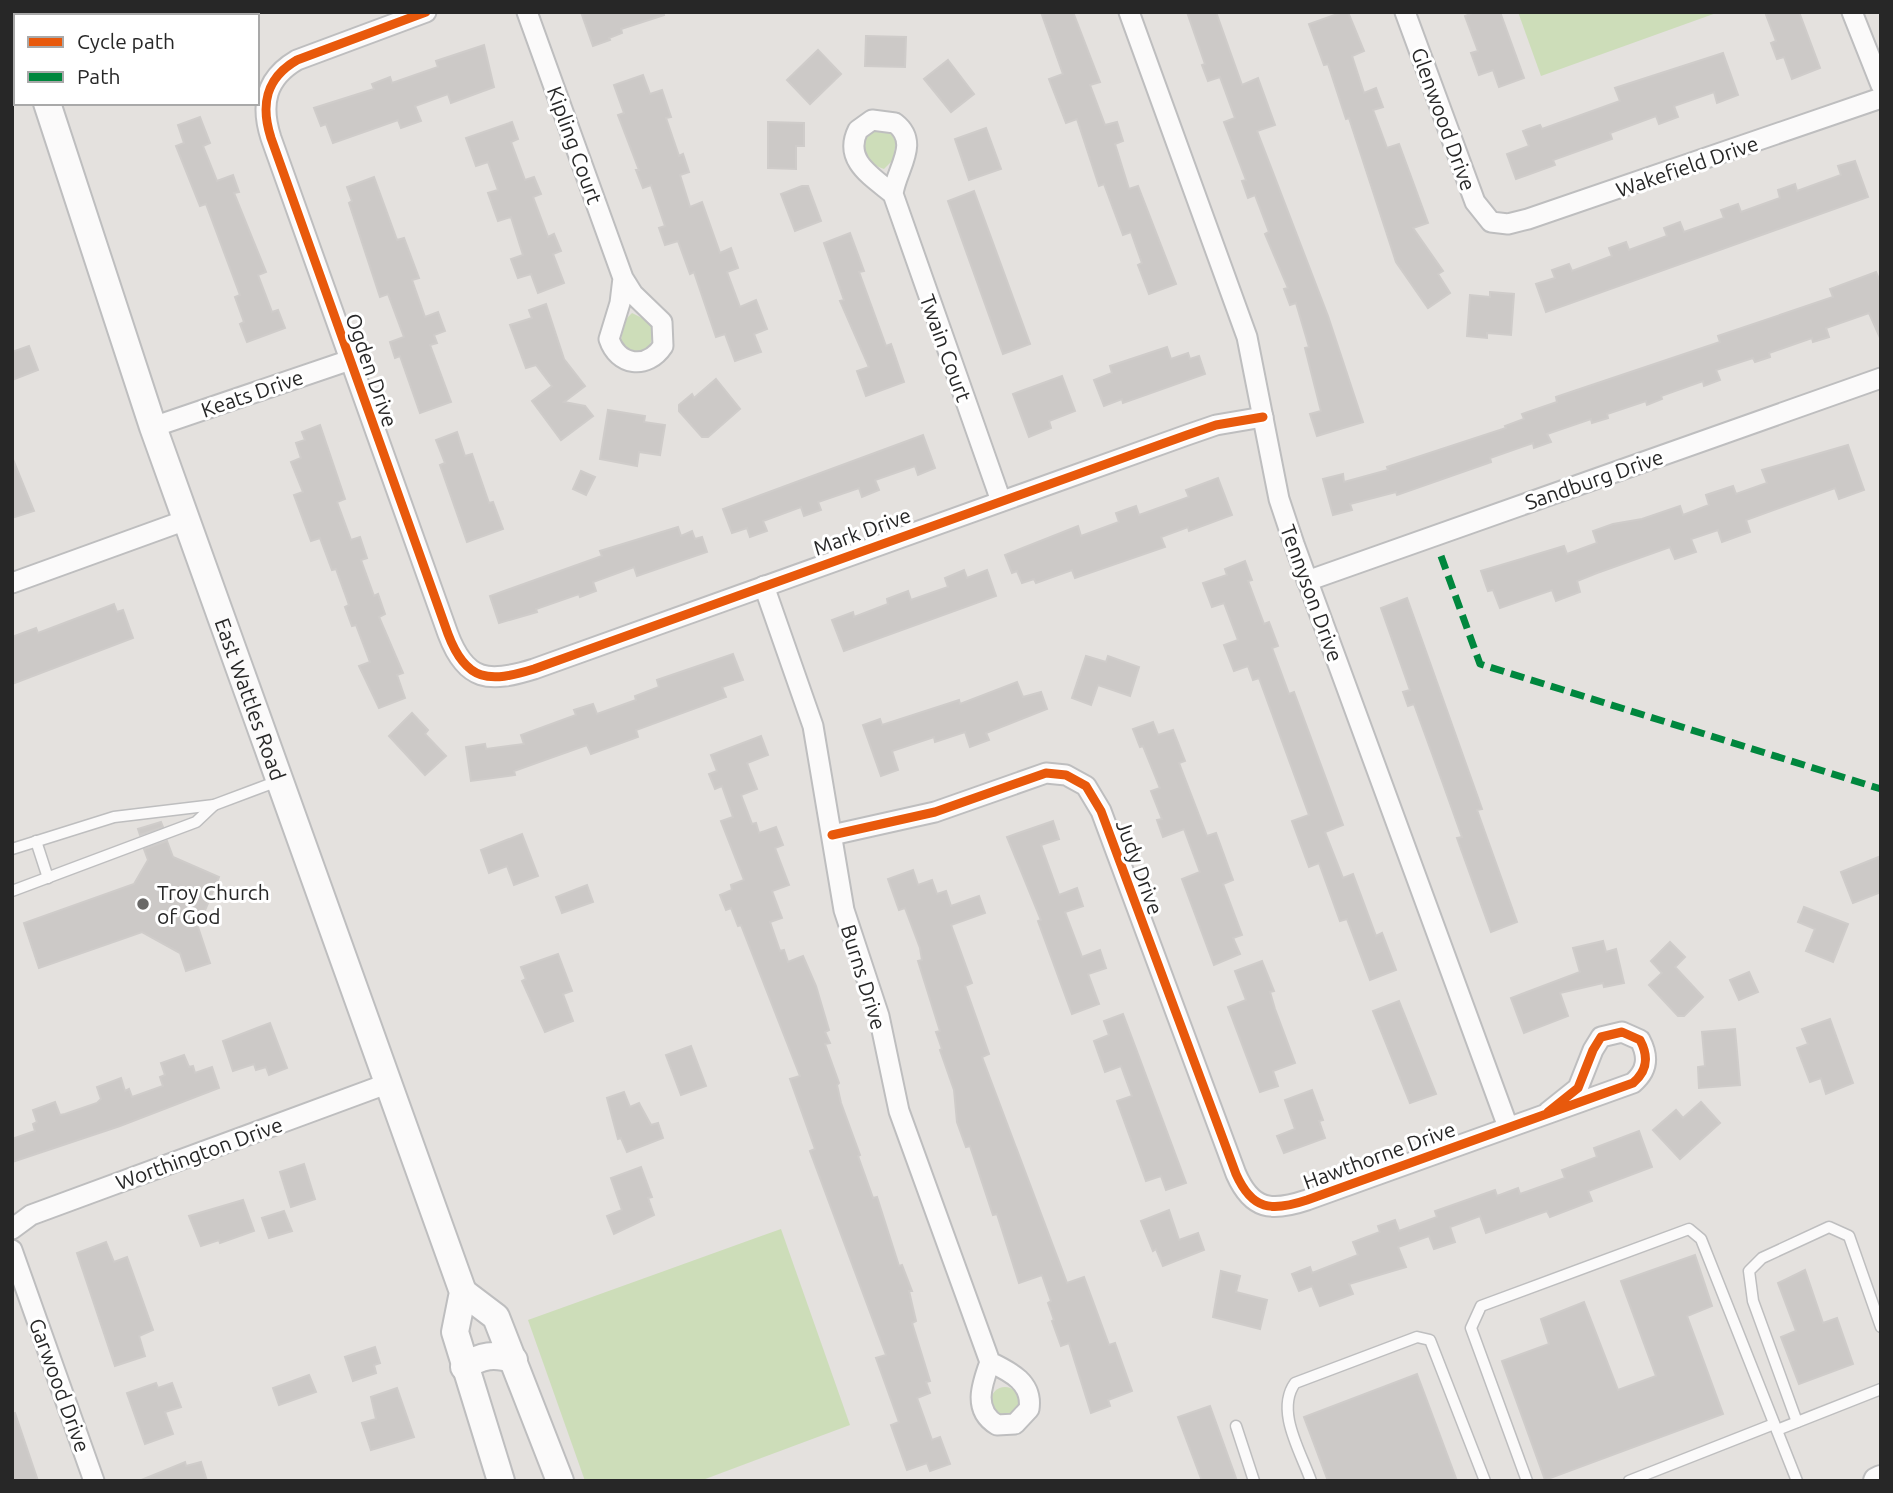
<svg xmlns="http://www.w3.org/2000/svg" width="1893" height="1493" font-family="Ubuntu,sans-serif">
<rect width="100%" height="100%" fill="#e4e1de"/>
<g fill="#cdddb9">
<path d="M1518 12H1719L1541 76Z"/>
<path d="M876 130 890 132 896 142 893 160 884 169C869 164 862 155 864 139Z"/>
<path d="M632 313 648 321 655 331 649 347 639 352 628 350 621 340 625 320Z"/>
<path d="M781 1229 850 1425 700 1481H585L528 1320Z"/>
<circle cx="1005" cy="1401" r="14"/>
</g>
<g fill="#ccc9c7" stroke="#cfccca" stroke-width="2">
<path d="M581 12H663L664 15 621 29 622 33 609 38 610 40 593 46Z"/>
<path d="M1041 12H1073L1100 82 1090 85 1105 125 1117 122 1123 141 1115 144 1129 189 1138 186 1176 284 1149 294 1138 265 1142 263 1131 232 1123 235 1104 184 1099 186 1077 119 1066 123 1049 79 1063 74Z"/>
<path d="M1187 12H1216L1242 85 1258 78 1275 125 1257 131 1328 316 1363 422 1317 436 1310 414 1321 411 1305 348 1309 347 1296 303 1290 305 1284 289 1288 288 1265 234 1269 232 1255 195 1248 198 1242 181 1246 180 1224 122 1235 118 1220 77 1208 81 1202 65 1205 64Z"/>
<path d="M1343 12H1348L1364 51 1352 56 1364 93 1376 88 1383 107 1373 110 1387 148 1399 144 1428 223 1413 228 1443 271 1438 274 1450 293 1428 308 1396 262 1349 118 1346 119 1328 64 1324 65 1309 24Z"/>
<path d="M1475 12H1500L1524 78 1499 87 1493 70 1479 75 1471 53 1478 51 1465 16Z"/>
<path d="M1765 12H1799L1820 68 1792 79 1784 57 1777 59 1771 43 1776 41Z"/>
<path d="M866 36 906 37 905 67 865 66Z"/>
<path d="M484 45 494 87 451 103 448 94 415 106 421 121 401 128 398 120 333 143 326 124 321 126 314 108 374 89 372 84 390 77 392 83 438 67 436 61Z"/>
<path d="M818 50 841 74 810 104 787 80Z"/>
<path d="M1723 53 1738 95 1717 103 1714 92 1674 106 1678 117 1659 124 1656 116 1610 133 1612 139 1553 160 1555 165 1516 179 1507 154 1529 146 1523 131 1540 125 1542 129 1620 101 1615 88Z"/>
<path d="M948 60 974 94 951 112 924 79Z"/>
<path d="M643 75 650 94 662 90 671 117 666 118 679 156 683 154 689 172 680 175 690 207 702 202 720 253 731 248 738 268 727 272 740 307 756 300 767 329 754 334 761 352 735 361 725 334 716 337 694 272 690 274 678 241 665 245 659 228 665 226 651 185 643 188 636 170H639L618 115 624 113 614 85Z"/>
<path d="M200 117 210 143 203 146 217 181 233 175 239 192 234 193 266 272 258 275 272 312 278 310 285 328 247 342 240 324 244 322 235 297 240 295 206 204 200 206 176 146 184 143 178 125Z"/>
<path d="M512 122 518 139 511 142 525 180 534 177 541 194 533 197 548 237 554 234 561 251 553 254 564 283 538 293 531 274 518 278 511 259 523 255 511 217 498 221 488 193 498 190 488 162 476 166 466 138Z"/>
<path d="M768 122 804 123V146H796V169L768 168Z"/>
<path d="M986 128 1001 169 969 180 955 139Z"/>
<path d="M1855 161 1868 197 1546 312 1536 284 1555 278 1552 270 1569 264 1572 271 1612 256 1609 248 1626 242 1629 250 1667 236 1664 228 1680 222 1684 232 1724 218 1721 210 1738 204 1741 212 1780 198 1778 190 1795 184 1797 191 1841 175 1838 166Z"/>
<path d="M374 177 397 240 404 238 419 278 412 280 425 317 438 312 445 331 434 335 437 343 430 345 451 402 420 413 400 356 395 358 390 342 404 337 388 294 380 297 349 203 352 201 347 187Z"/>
<path d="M802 186H808L821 221 795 231 781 194Z"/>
<path d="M974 191 1030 344 1003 354 948 201Z"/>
<path d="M850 233 864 271 859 272 886 346 891 344 904 382 866 396 857 371 869 367 840 301 844 300 824 243Z"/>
<path d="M1876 272 1881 284V340L1869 313 1826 328 1829 337 1813 342 1812 338 1769 353 1770 357 1755 362 1753 358 1716 370 1720 380 1704 386 1703 381 1661 396 1662 399 1647 405 1646 401 1607 414 1608 418 1592 423 1591 419 1547 434 1551 442 1534 448 1533 443 1490 458 1491 462 1397 495 1396 492 1350 504 1352 510 1333 515 1323 479 1343 474 1344 482 1388 470 1387 467 1506 428 1505 426 1524 419 1522 414 1557 402 1556 397 1720 342 1718 336 1833 297 1830 289Z"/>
<path d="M1490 292 1514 294 1511 335 1487 333V338L1467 336 1470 295 1490 297Z"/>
<path d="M546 304 564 359 585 386 564 402 585 406 593 416 561 440 532 401 552 386 536 365 526 368 510 325 532 318 529 310Z"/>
<path d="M29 346 38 370 12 380V352Z"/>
<path d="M1167 347 1171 359 1188 353 1190 359 1199 356 1205 374 1123 403 1122 399 1104 406 1094 380 1112 373 1110 366Z"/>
<path d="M1062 376 1075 411 1049 421 1051 428 1029 437 1013 394Z"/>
<path d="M716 379 740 409 708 437H702L679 411V405L692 394 694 398Z"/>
<path d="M608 410 645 416 644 422 665 425 660 455 639 452 637 466 600 459Z"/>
<path d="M320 425 345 499 337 502 351 540 360 537 367 558 361 560 374 596 378 594 385 614 379 617 403 673 397 675 405 698 379 708 359 666 370 662 356 625 352 626 345 607 349 605 336 569 332 570 320 538 311 541 294 495 303 492 291 462 301 458 296 443 305 440 302 432Z"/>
<path d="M457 432 465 456 472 454 489 503 493 502 503 529 467 542 440 465 445 463 436 440Z"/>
<path d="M923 435 935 468 918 475 915 466 875 480 879 490 862 497 859 488 818 502 821 510 804 516 801 507 763 521 767 531 750 537 747 528 732 533 723 509Z"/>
<path d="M1848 445 1864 490 1839 499 1835 488 1746 520 1750 532 1722 542 1718 530 1691 539 1696 552 1675 559 1670 547 1597 573 1577 581 1580 592 1556 601 1552 590 1500 608 1493 590 1488 591 1481 571 1564 546 1567 554 1597 543 1593 531 1613 524 1642 519 1680 506 1683 515 1709 505 1706 495 1733 486 1736 494 1767 483 1762 470Z"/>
<path d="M12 457 34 511 12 518Z"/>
<path d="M581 471 595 477 586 495 573 489Z"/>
<path d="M1218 478 1232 515 1189 531 1188 527 1161 537 1165 547 1075 578 1072 570 1036 583 1034 579 1022 583 1017 571 1012 573 1005 555 1078 526 1081 536 1119 522 1116 513 1136 506 1139 515 1189 497 1186 490Z"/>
<path d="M678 527 681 536 692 531 695 539 702 537 707 552 637 576 634 567 593 582 596 591 580 597 579 594 536 609 537 612 499 623 490 596 602 556 600 551Z"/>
<path d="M1245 561 1252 580 1248 581 1264 624 1269 622 1278 646 1272 648 1289 694 1294 692 1343 825 1325 832 1343 878 1353 874 1376 936 1382 933 1396 970 1370 980 1347 919 1340 921 1319 863 1309 867 1292 821 1309 815 1259 678 1253 680 1248 666 1234 671 1224 645 1238 640 1224 603 1212 607 1203 583 1227 575 1225 569Z"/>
<path d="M964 570 967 578 987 570 996 596 844 651 832 620 853 612 854 617 888 604 887 599 908 591 911 600 948 587 945 578Z"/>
<path d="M1407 598 1482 809 1477 810 1517 922 1491 932 1457 838 1462 837 1442 781 1414 704 1408 706 1403 692 1410 690 1381 608Z"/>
<path d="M114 604 117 612 123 610 133 638 12 684V637L36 628 38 633Z"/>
<path d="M733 654 743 680 722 687 726 697 636 730 638 737 591 754 587 745 514 771 515 775 471 781 466 747 485 744 486 749 524 744 521 735 576 715 574 710 593 704 597 714 636 700 635 696 659 687 657 680Z"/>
<path d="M1086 656 1106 662 1108 656 1139 667 1130 696 1098 685 1091 705 1072 698Z"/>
<path d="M1017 682 1023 697 1041 692 1047 709 986 733 989 740 970 747 965 732 935 742 934 737 892 751 898 770 881 776 863 725 880 719 882 725 959 700 960 704Z"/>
<path d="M412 713 428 730 425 734 446 756 425 775 389 736Z"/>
<path d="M1153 722 1158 735 1173 730 1185 761 1179 763 1207 836 1216 833 1233 880 1223 884 1242 935 1233 938 1240 954 1214 965 1182 879 1200 872 1184 829 1163 837 1157 820 1162 819 1151 791 1160 788 1143 746 1140 747 1133 729Z"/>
<path d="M761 736 768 755 747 763 757 789 741 795 752 824 756 823 759 833 776 827 783 845 775 848 789 885 772 891 782 918 770 922 780 951 784 950 788 962 803 956 816 986 829 1030 825 1032 830 1043 825 1044 839 1083 837 1085 841 1103 860 1155 858 1156 873 1198 877 1197 899 1266 902 1265 912 1291H909L916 1321 912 1323 930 1381 926 1382 930 1393 917 1398 932 1440 940 1437 950 1464 930 1471 927 1463 907 1470 891 1425 899 1422 876 1358 886 1355 810 1151 815 1149 790 1079 800 1076 741 925 738 926 731 908 726 910 720 895 732 890 731 885 744 880 721 821 733 817 722 786 715 789 709 774 717 771 711 755Z"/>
<path d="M1053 821 1059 839 1041 845 1059 895 1077 888 1083 906 1065 912 1082 957 1100 950 1106 968 1088 974 1099 1004 1072 1014 1038 921 1041 920 1007 837Z"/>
<path d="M161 822 163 827 140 835 138 829Z"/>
<path d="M522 834 538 876 514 885 507 866 489 873 481 850Z"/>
<path d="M167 841 173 857 219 877 198 927 210 963 186 971 180 953 142 932 39 968 24 923 134 884 148 860 144 849Z"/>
<path d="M1881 856V892L1853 903 1841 872Z"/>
<path d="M913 870 918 885 932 880 937 894 946 891 951 906 979 896 985 913 951 925 972 983 965 986 989 1054 982 1057 1067 1283 1084 1277 1109 1345 1115 1343 1132 1391 1108 1400 1110 1406 1091 1413 1069 1343 1061 1346 1052 1321 1054 1320 1048 1303 1051 1301 1042 1275 1019 1283 997 1214 993 1215 970 1146 966 1147 957 1122 954 1090 940 1050 942 1049 936 1032 940 1031 918 961 922 960 920 948 905 908 899 910 888 879Z"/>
<path d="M587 885 593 902 562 913 556 897Z"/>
<path d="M1804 907 1848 924 1833 962 1806 951 1815 929 1798 922Z"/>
<path d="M1603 941 1606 952 1616 949 1624 983 1604 987 1603 983 1560 993 1568 1016 1524 1033 1511 998 1580 972 1573 948Z"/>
<path d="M1670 942 1685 957 1675 967 1703 997 1684 1016H1678L1649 985 1662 973 1651 961Z"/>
<path d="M558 954 572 991 563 994 573 1021 545 1032 522 981 526 979 521 967Z"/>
<path d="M1262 961 1274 991 1270 992 1275 1009 1295 1063 1273 1071 1278 1086 1260 1092 1228 1007 1246 1000 1235 971Z"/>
<path d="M1749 972 1758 992 1739 1000 1730 980Z"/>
<path d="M1399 1001 1436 1094 1410 1103 1373 1011Z"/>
<path d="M1123 1014 1186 1183 1166 1190 1161 1176 1146 1181 1117 1101 1132 1096 1121 1066 1105 1072 1094 1041 1109 1035 1104 1021Z"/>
<path d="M1830 1019 1853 1083 1826 1094 1821 1078 1810 1082 1797 1048 1808 1044 1802 1029Z"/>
<path d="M270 1023 287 1068 269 1075 266 1067 256 1070 254 1064 233 1071 223 1041Z"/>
<path d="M1735 1029 1740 1085 1699 1088 1698 1067 1705 1066 1702 1032Z"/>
<path d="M691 1046 706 1086 681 1095 666 1055Z"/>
<path d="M184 1055 189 1067 193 1066 195 1073 212 1067 219 1088 120 1126 12 1162V1139L35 1131 33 1124 37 1122 33 1110 55 1102 60 1115 65 1114 97 1103 101 1099 97 1087 121 1078 125 1091 129 1089 132 1097 163 1086 160 1077 165 1075 161 1063Z"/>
<path d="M1312 1090 1323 1120 1319 1121 1325 1138 1284 1153 1277 1136 1295 1129 1285 1100Z"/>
<path d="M624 1092 630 1107 639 1103 651 1125 658 1123 663 1138 627 1152 621 1138 618 1139 607 1098Z"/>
<path d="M1701 1102 1720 1123 1680 1159 1653 1130 1676 1110 1683 1118Z"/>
<path d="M1639 1131 1652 1167 1588 1191 1592 1201 1550 1217 1547 1211 1486 1233 1480 1216 1450 1227 1455 1242 1434 1249 1429 1236 1398 1247 1406 1267 1349 1284 1353 1294 1320 1306 1312 1286 1299 1291 1292 1274 1310 1267 1312 1273 1358 1255 1353 1242 1380 1232 1378 1226 1395 1220 1399 1231 1437 1217 1435 1211 1495 1190 1497 1196 1518 1188 1520 1194 1565 1178 1562 1170 1597 1157 1594 1148Z"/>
<path d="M304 1164 315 1199 291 1207 280 1172Z"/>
<path d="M641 1167 652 1197 648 1198 654 1215 614 1234 607 1216 622 1210 611 1178Z"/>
<path d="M243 1200 254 1231 220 1243 219 1240 201 1246 189 1216Z"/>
<path d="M1169 1210 1179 1240 1198 1233 1204 1250 1163 1266 1156 1249 1153 1251 1141 1221Z"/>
<path d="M284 1211 292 1231 269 1238 262 1218Z"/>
<path d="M106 1242 114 1262 127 1257 153 1330 139 1336 145 1356 115 1366 77 1253Z"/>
<path d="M1695 1255 1712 1306 1687 1316 1723 1414 1545 1480 1502 1361 1549 1344 1541 1319 1584 1302 1618 1390 1656 1376 1621 1281Z"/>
<path d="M1805 1270 1823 1323 1837 1318 1853 1364 1799 1384 1781 1337 1796 1331 1778 1283Z"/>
<path d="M1221 1271 1240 1276 1236 1292 1267 1300 1260 1329 1213 1317Z"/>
<path d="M375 1347 380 1363 374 1365 376 1373 353 1381 345 1357Z"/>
<path d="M1417 1374 1457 1481H1328L1304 1417Z"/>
<path d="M309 1375 316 1392 279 1405 273 1388Z"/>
<path d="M156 1383 158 1388 172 1383 181 1407 165 1412 173 1434 145 1444 127 1393Z"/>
<path d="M397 1388 414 1437 371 1450 362 1423 376 1419 371 1397Z"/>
<path d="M1210 1406 1237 1481H1202L1178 1417Z"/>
<path d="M15 1413 38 1481H12V1414Z"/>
<path d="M185 1462 186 1466 201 1462 207 1481H139Z"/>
</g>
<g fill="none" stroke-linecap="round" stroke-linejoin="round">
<g stroke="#bebebf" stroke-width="13">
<g id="lane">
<path d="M36 841 48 878"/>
<path d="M12 849 114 817 214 805 278 781"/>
<path d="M12 891 196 822 214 805"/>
<path d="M1797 1422 1753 1301 1749 1271 1762 1258 1829 1227 1849 1236 1881 1327"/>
<path d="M1236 1426 1254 1481"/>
<path d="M1777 1430 1881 1389"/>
<path d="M1311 1481C1301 1452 1275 1411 1295 1383L1417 1337 1430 1340 1485 1481"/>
<path d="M1527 1481 1471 1328 1481 1306 1689 1229 1701 1239 1797 1481"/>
<path d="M1629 1481 1774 1424"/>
</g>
</g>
<g stroke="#bebebf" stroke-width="23">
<g id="street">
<path d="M426 12 297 60C266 78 260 104 271 138L448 634C466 682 489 683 534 669L1187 435 1216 425 1263 417"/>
<path d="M527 12 623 278 633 294 662 322 663 346C647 370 618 366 609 339L620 303 623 278"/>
<path d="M1129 12 1247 337 1279 499 1294 544 1508 1127"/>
<path d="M1405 12 1475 202 1491 222 1508 224 1528 219 1881 98"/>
<path d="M1852 12 1881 85"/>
<path d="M893 194C871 176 843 160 858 130L872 120 895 123C921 143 896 169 893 194L1001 501"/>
<path d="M153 427 350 360"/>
<path d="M1307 581 1881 378"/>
<path d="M12 583 186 520"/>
<path d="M764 586 813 726 844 910 879 1016 899 1111 990 1362C982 1384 972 1410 997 1425L1015 1424 1029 1409C1033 1383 1011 1372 990 1362"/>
<path d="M832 835 935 812 1046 773 1066 775 1086 786 1101 811 1236 1174C1252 1210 1271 1212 1307 1200L1633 1083C1647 1071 1649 1057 1640 1040L1622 1032 1601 1037 1593 1050 1578 1088 1548 1112"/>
<path d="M12 1229 31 1215 389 1083"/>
<path d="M12 1250 94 1481"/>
</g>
</g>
<g stroke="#bebebf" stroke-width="30">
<g id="secondary">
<path d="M17 12 18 16"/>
<path id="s1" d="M47 103 153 427 463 1292 455 1332 501 1481"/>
<path d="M463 1292 496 1317 560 1481"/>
<path d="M464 1367C481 1355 495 1353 514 1360"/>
<path d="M1877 1481 1881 1479"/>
</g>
</g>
<use href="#lane" stroke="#fbfafa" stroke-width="10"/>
<use href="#street" stroke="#fbfafa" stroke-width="19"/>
<use href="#secondary" stroke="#fbfafa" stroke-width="26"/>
<path stroke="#00873e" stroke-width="7" stroke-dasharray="14 7" stroke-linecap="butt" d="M1441 556 1480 664 1881 789"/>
<g stroke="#fff" stroke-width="13">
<g id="cycleway">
<path d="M426 12 297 60C266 78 260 104 271 138L448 634C466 682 489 683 534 669L1187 435 1216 425 1263 417"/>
<path d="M832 835 935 812 1046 773 1066 775 1086 786 1101 811 1236 1174C1252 1210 1271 1212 1307 1200L1633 1083C1647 1071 1649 1057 1640 1040L1622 1032 1601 1037 1593 1050 1578 1088 1548 1112"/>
</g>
</g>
<use href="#cycleway" stroke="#e8590c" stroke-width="9"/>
</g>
<circle fill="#696867" stroke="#fff" stroke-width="2.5" cx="143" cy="904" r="7"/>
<g text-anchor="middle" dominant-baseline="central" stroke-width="6" stroke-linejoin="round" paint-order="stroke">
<g font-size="21" fill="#272727" stroke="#fff">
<text transform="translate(1444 119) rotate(70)">Glenwood Drive</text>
<text transform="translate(575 145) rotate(70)">Kipling Court</text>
<text transform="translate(1687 166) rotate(-19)">Wakefield Drive</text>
<text transform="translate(946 348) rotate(70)">Twain Court</text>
<text transform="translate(372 370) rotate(71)">Ogden Drive</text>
<text transform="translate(252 393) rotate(-19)">Keats Drive</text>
<text transform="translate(1594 479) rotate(-19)">Sandburg Drive</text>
<text transform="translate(862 531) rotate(-20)">Mark Drive</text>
<text transform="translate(1312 593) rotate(70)">Tennyson Drive</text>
<text stroke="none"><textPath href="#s1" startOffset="630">East Wattles Road</textPath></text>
<text transform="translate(1140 867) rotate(70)">Judy Drive</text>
<text transform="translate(864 977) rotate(73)">Burns Drive</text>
<text transform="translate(199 1153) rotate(-20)">Worthington Drive</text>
<text transform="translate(1379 1155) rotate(-20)">Hawthorne Drive</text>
<text transform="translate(60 1385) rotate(70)">Garwood Drive</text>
</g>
<g font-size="21" fill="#272727" stroke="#fff" text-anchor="start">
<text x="157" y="892">Troy Church<tspan x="157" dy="24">of God</tspan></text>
</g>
</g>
<rect width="1893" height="1493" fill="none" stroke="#272727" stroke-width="28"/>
<rect x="14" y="14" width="245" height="91" fill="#ffffff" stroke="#a9a9a9" stroke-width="2"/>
<rect x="28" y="37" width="35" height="10" fill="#e8590c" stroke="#a9a9a9" stroke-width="2"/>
<text x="77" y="49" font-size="21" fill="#272727">Cycle path</text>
<rect x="28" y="72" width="35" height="10" fill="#00873e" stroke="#a9a9a9" stroke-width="2"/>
<text x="77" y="84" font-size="21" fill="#272727">Path</text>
</svg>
